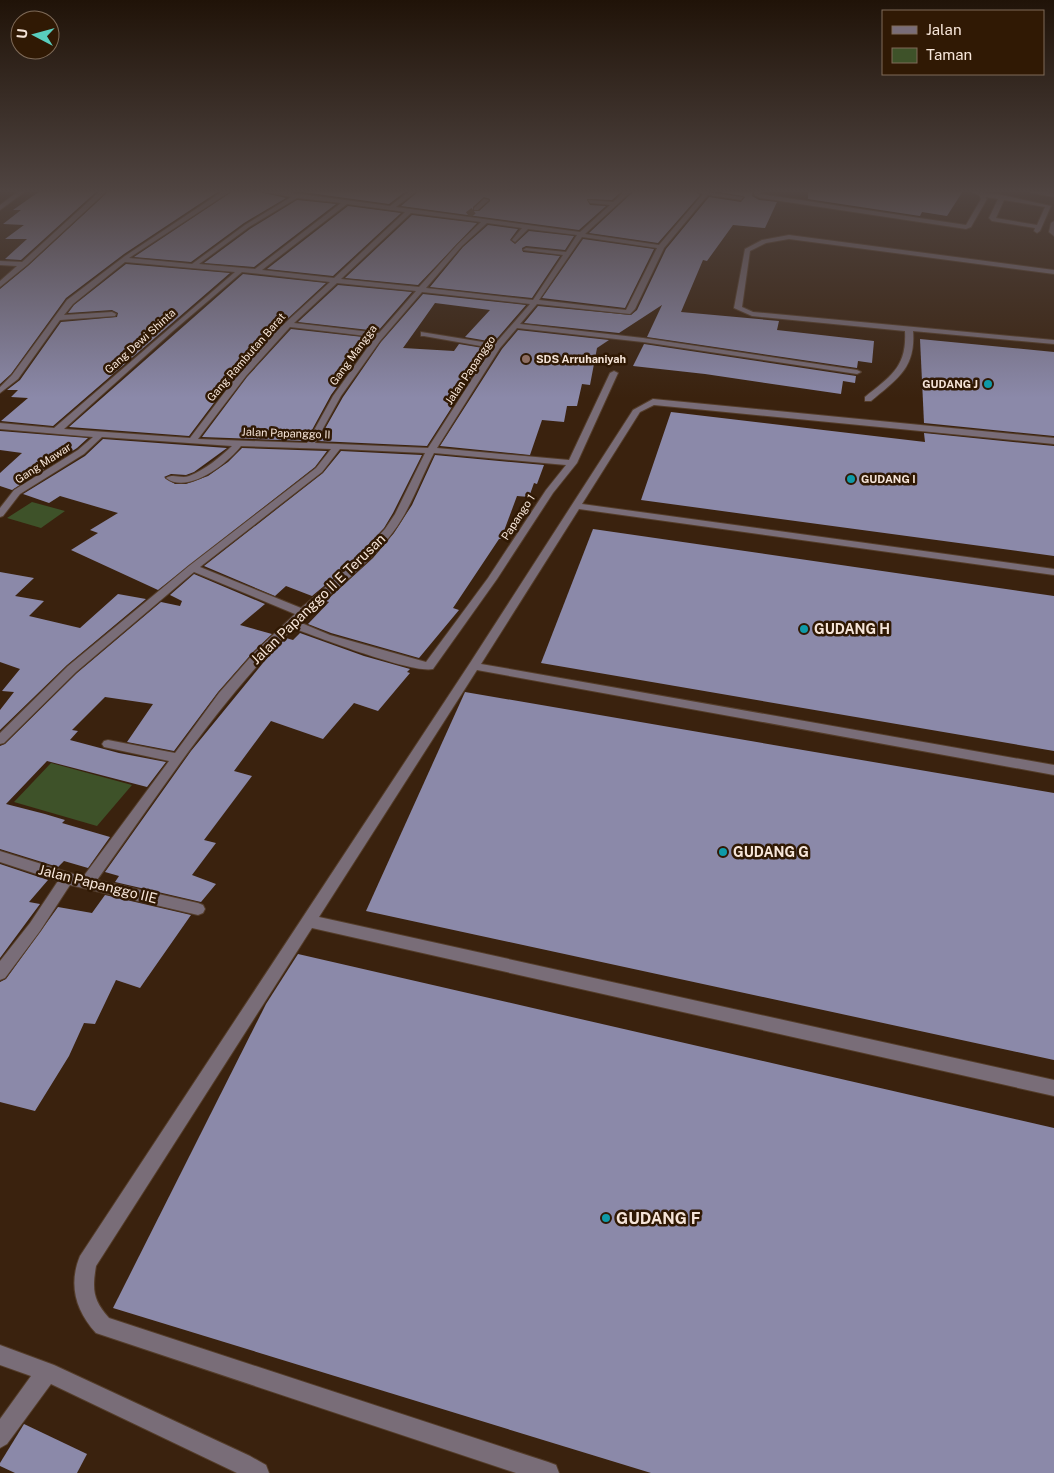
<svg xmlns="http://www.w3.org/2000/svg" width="1054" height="1473" font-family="'Public Sans',sans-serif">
<rect width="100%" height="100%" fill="#3a220e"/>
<g fill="#3e5229">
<path d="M32 502 65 511 41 528 7 518Z"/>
<path d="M51 763 132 785 97 826 14 802Z"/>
</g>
<g fill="#8b89a9" fill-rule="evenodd">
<path d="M40 191H97L21 260 5 259 27 239H5L24 225 3 224 21 210H13Z"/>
<path d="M109 191H219L124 254 66 298 11 374 0 384V289L28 266Z"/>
<path d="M233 191H256L286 198 244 223 191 262 134 257Z"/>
<path d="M296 191H406L389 204Z"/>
<path d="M419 191H622L612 200 587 199 590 205 606 206 579 230 401 206ZM484 197 490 199V201L479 211H473V207Z"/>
<path d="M634 191H695L700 195 658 243 589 233Z"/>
<path d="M715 191H753L752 196 759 200 777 202 765 228 733 225 707 261 703 260 681 312 779 321 777 330 874 341 872 363 858 361 857 368 647 337 662 305 619 333 524 323 538 306 631 315 637 310 666 249 709 197 741 202 745 197Z"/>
<path d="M808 191H963L947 216 922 212 920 216 808 199Z"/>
<path d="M297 200 336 204 254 267 204 263 250 229Z"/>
<path d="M348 206 401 213 333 276 267 269Z"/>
<path d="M412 215 477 223 418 285 345 278Z"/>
<path d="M488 225 518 229 510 240 515 244 529 231 574 236 565 250 526 246 522 248 523 252 560 256 532 298 430 287 463 247Z"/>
<path d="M583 239 654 249 625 308 542 298Z"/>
<path d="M126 264 230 273 53 426 1 421 28 398 11 397 18 390H7L20 380 61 322 117 317 118 313 112 310 68 313 74 305Z"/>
<path d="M243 274 326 283 271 334 238 371 189 436 69 427Z"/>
<path d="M338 285 412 292 378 331 298 322Z"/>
<path d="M423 294 526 305 494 342 465 337 490 310 435 303 423 320 403 348 454 351 459 344 489 349 427 446 318 441 343 397 381 342Z"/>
<path d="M291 329 372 338 331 395 306 441 202 437 247 377Z"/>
<path d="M518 330 609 340 597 348 590 385 582 384 577 406H567L564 422 542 420 530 455 440 446 502 349Z"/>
<path d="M920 339 1054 352V436L924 423Z"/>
<path d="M644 344 856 376 855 383 843 381 841 394 705 374 633 366Z"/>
<path d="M671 412 925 442 924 433 1054 446V556L641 500Z"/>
<path d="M0 431 88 438 77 448 12 490 0 486V473L22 453 0 450Z"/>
<path d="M103 439 227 448 194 472 186 475 171 474 164 477 175 484H186L208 476 228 462 242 448 327 451 315 467 158 590 71 550 98 533 90 530 118 513 60 496 49 503 23 494 85 456Z"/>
<path d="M341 451 422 455 393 513 384 528 347 567 312 596 286 586 275 596 204 566 323 473Z"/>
<path d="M435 455 544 465 537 484 534 483 529 497 517 496 501 539H499L453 608 459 610 419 658 331 633 308 624 329 602 326 601 373 558 394 533 412 505Z"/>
<path d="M593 529 1054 596V751L541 663Z"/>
<path d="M0 572 34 578 15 596 44 601 29 616 80 628 118 594 146 599 67 665 0 730V710L14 692 2 691 20 669 0 662Z"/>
<path d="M194 574 265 604 240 625 272 634 254 651 218 692 174 751 127 742 153 704 105 697 72 730 78 731 70 740 119 753 166 762 147 787 47 761 6 804 45 814 65 820 62 823 110 837 88 868 64 861 58 867 0 849V746L5 744 77 673 161 602 180 606 182 601 170 595Z"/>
<path d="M300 633 364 656 410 669 407 672 410 673 378 711 354 703 323 739 271 721 234 771 252 776 204 840 216 843 192 875 216 884 201 902 115 882 119 876 105 872 191 751 267 658 286 638 293 640Z"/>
<path d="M465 692 1054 793V1060L366 911Z"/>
<path d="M0 864 48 880 29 902 40 904 0 958Z"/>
<path d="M105 895 191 915 140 988 116 980 95 1024 84 1023 69 1056 35 1111 0 1102V982L6 979 58 907 92 913Z"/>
<path d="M298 954 1054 1128V1473H651L113 1308 266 1004Z"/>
<path d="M24 1424 87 1454 77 1473H15L0 1466V1463Z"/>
</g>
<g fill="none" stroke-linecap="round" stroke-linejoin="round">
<path stroke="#563f2c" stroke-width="7" stroke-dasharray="7 3" stroke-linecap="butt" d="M468 215 476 209"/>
<g stroke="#543d2a" stroke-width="2">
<g id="minor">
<path d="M19 191H26L0 210V205Z"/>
<path d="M100 191H107L27 265 0 287V281L17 266 0 265V261L22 262Z"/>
<path d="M223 191H231L129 258 192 264 245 225 291 197 258 191H278L390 206 410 191H417L396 207 580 232 610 205 590 203 588 200 613 202 625 191H632L585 234 659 245 703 194 697 191 743 197 741 200 708 195 664 248 635 309 630 314 537 304 520 324 643 338 857 370 861 372 857 374 643 342 517 328 500 348 437 448 569 460 610 373 614 371 618 373 577 463 553 493 497 579 433 669C413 674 317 637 293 628 217 703 159 794 97 880L198 903 203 905 205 909 203 913 198 915 70 885 40 931 5 978 0 980V961L30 923 58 881 0 862V851L83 877 169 761 104 747 102 744 104 741 108 740 175 753 219 693 255 652 295 614 194 572 76 672 4 743 0 744V733L68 666 189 566 316 468 331 449 241 446C228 463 188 495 166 478 173 473 181 479 189 476 205 470 220 457 232 446L102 437 84 454 20 494 3 516 0 517V508L14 490 78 450 93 437 0 429V423L54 428 235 272 125 262 73 304 64 315 112 312 116 314 115 316 60 320 18 379 0 393V387L12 375 67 300 125 256ZM297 198 341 203 255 269 199 264 249 227ZM347 204 405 212 334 278 262 270ZM411 213 481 222 458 244 419 287 341 279ZM487 223 522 228 512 240 515 242 528 229 577 235 566 252 526 248 523 250 563 255 533 300 426 288 462 246ZM582 237 657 248 626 310 539 300ZM242 272 330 282 272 335 240 372 190 438 64 429 173 331ZM337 283 416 291 379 333 294 323ZM422 292 530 304 495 344 421 332V336H424L492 348 428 448 315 443 341 396 380 341ZM290 327 375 337 333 396 307 443 198 439 246 376ZM340 449 425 453 395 514 385 529 348 568 301 608 200 567 322 472ZM434 453 566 465 546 490 488 578 426 662 330 635 299 622C330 592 367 567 393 532 410 510 421 478 434 453Z"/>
<path d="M755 191H762L760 194H761L966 225 981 199 979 195 969 191 1002 195 1051 206 1040 231 1037 233 1034 231 1035 228 992 221 989 218 998 199 985 197 987 199 971 227 966 229 760 198 754 195ZM1004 200 1045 207 1037 225 996 218Z"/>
<path d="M1029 191 1054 193V197L1032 193Z"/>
<path d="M484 199 489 200 478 210H474V208Z"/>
<path d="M1054 221V236L1049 232 1051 223Z"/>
<path d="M789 235 1054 270V274L789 239 766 243 750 251 742 307 753 312 1054 340V344L913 331C916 368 897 379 871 401H865V397C891 376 907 367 905 331L752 316 734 308 745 249 762 240Z"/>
<path d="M653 399 1054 438V444L654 405 640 412 582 504 1054 569V575L579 509 481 664 1054 765V775L477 670 319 917 1054 1080V1096L312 928 96 1266C92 1290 93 1300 109 1318L548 1462 556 1465 559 1473H516L96 1333C76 1311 68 1285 80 1256L470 663 633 410Z"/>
<path d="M0 1345 54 1365 250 1456 266 1465 269 1473H237L51 1384 7 1444 0 1448V1419L31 1376 0 1365Z"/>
</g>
</g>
<use href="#minor" fill="#796d78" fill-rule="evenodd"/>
</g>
<linearGradient id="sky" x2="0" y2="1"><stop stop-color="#201308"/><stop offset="0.48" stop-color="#4f4441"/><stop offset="1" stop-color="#4f4441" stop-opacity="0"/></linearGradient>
<rect width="1054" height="398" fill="url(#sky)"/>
<circle fill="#8d6e63" stroke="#301904" stroke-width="2" cx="526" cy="359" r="5"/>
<g fill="#0f9aa8" stroke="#301904" stroke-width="2">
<circle cx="988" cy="384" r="5"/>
<circle cx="851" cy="479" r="5"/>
<circle cx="804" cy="629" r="5"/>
<circle cx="723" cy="852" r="5"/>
<circle cx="606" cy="1218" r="5"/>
</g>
<g text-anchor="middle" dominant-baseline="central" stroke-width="5" stroke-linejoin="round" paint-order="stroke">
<g font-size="11" fill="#f6e5d9" stroke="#301904">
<text transform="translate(140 341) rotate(-42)">Gang Dewi Shinta</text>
<text transform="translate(353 355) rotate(-54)">Gang Mangga</text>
<text transform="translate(246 357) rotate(-49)">Gang Rambutan Barat</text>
<text transform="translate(470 370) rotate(-56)">Jalan Papanggo</text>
<text transform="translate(286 433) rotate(2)">Jalan Papanggo II</text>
<text transform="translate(43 463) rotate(-33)">Gang Mawar</text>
<text transform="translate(518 517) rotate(-57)">Papango 1</text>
</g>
<g font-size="11" font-weight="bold" fill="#f6e5d9" stroke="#301904" text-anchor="start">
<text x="536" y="359">SDS Arruhaniyah</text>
<text x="978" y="384" text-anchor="end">GUDANG J</text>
<text x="861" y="479">GUDANG I</text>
</g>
<g font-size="14" fill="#f6e5d9" stroke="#301904">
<text transform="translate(318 599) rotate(-44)">Jalan Papanggo II E Terusan</text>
<text transform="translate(98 884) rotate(14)">Jalan Papanggo IIE</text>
</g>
<g font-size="14" font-weight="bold" fill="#f6e5d9" stroke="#301904" text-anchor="start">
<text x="814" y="629">GUDANG H</text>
<text x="733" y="852">GUDANG G</text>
</g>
<g font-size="16" font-weight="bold" fill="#f6e5d9" stroke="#301904" text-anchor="start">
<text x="616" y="1218">GUDANG F</text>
</g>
</g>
<rect x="882" y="10" width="162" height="65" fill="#301904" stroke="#7f6b59"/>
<rect x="892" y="26" width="25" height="8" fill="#796d78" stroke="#7f6b59"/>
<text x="926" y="35" font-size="15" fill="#f6e5d9">Jalan</text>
<rect x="892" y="48" width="25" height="15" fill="#3e5229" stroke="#7f6b59"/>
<text x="926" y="60" font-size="15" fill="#f6e5d9">Taman</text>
<g transform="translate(35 35) rotate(276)"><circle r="24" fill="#301904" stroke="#7f6b59"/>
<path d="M0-4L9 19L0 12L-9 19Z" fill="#59cebe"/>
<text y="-8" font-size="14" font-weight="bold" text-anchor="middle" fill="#f6e5d9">U</text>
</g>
</svg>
